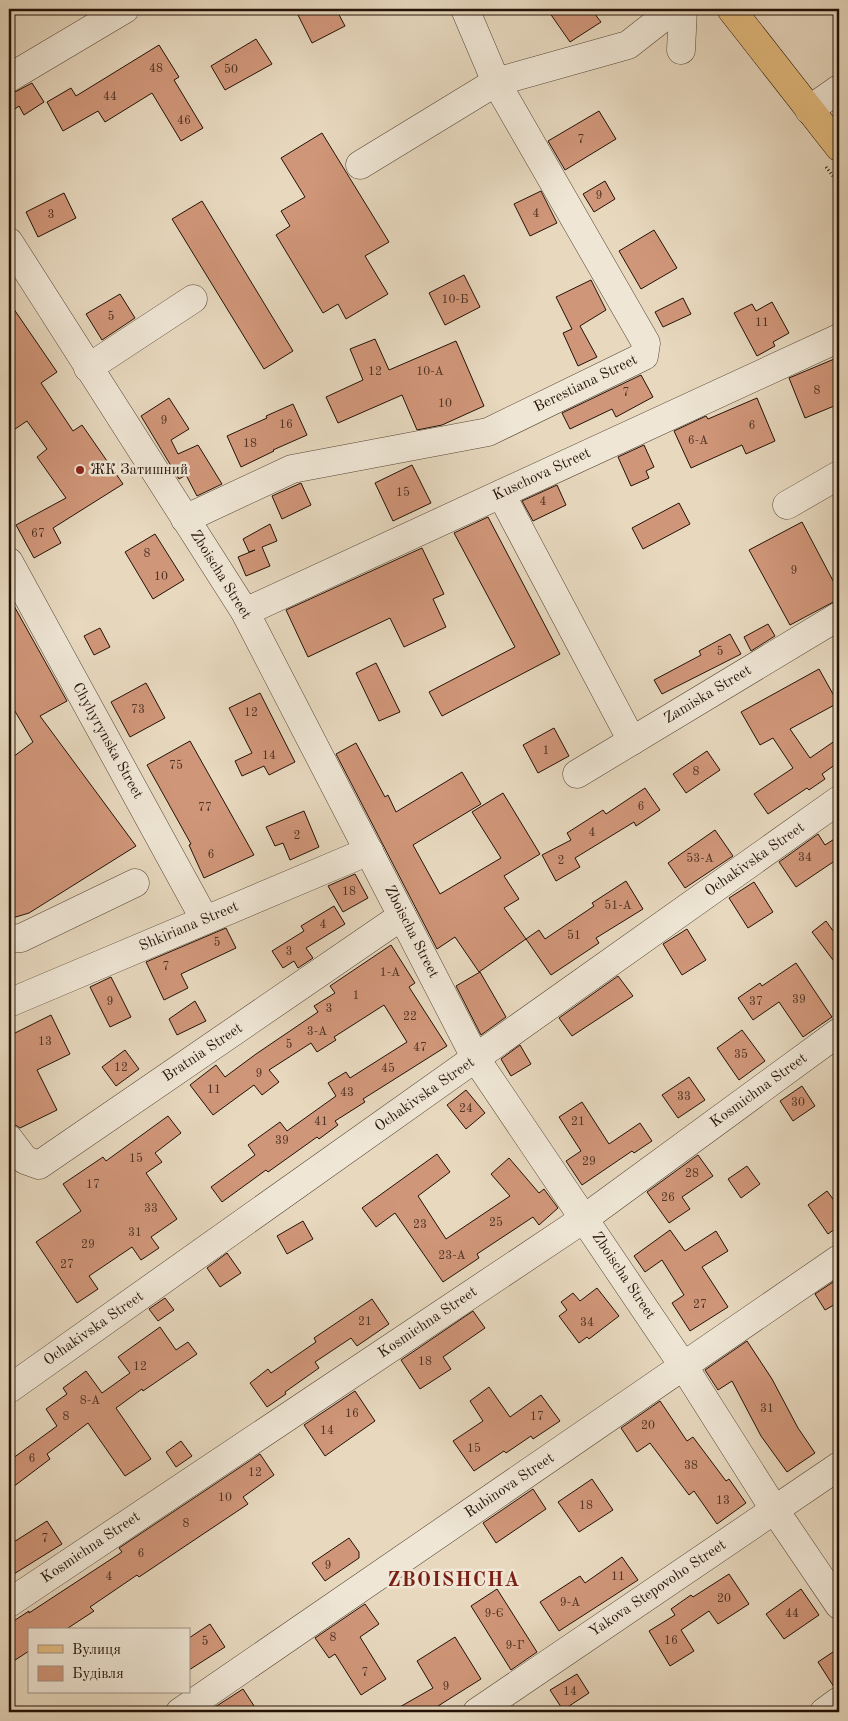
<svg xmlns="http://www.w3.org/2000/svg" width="848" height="1721" font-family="'Old Standard TT',serif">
<rect width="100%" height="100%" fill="#e7d8be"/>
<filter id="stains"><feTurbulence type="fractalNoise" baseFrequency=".004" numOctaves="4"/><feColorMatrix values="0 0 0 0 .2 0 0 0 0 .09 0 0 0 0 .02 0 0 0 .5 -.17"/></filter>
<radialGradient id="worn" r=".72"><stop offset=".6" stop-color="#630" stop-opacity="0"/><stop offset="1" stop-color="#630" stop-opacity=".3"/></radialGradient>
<g fill="#d09679" stroke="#241207">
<path d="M295 9H336L345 26 312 43Z"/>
<path d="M547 9H591L601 22 570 42Z"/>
<path d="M256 39 272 64 225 90 211 66Z"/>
<path d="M159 45 179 77 174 80 203 128 181 141 152 93 105 122 98 111 63 131 47 102 71 88 76 96Z"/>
<path d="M32 83 44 102 24 115 19 106 9 113V94L17 91Z"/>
<path d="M599 111 616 139 565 170 548 141Z"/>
<path d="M322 133 389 242 365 256 388 294 346 319 338 304 323 313 276 235 290 226 281 211 305 197 281 158Z"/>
<path d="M605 181 615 199 594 212 583 194Z"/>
<path d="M541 191 557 223 530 236 514 204Z"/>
<path d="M64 193 76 218 38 237 26 212Z"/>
<path d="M202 201 293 351 264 369 172 219Z"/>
<path d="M654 230 677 268 641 289 619 251Z"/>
<path d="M464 275 480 307 445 325 429 293Z"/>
<path d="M591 280 606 310 580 326 597 357 578 366 563 333 572 329 556 297Z"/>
<path d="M120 294 135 318 102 340 86 314Z"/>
<path d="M683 298 691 314 663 327 655 312Z"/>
<path d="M9 302 57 372 41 383 73 431 82 425 123 484 53 528 61 543 34 558 16 525 66 498 37 457 47 449 27 421 9 433Z"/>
<path d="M772 302 789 333 773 342 775 346 757 356 734 313 752 304 756 311Z"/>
<path d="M375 339 389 370 456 341 484 406 442 425 417 430 402 395 338 423 326 397 363 380 350 349Z"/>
<path d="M839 357V404L805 418 789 378Z"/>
<path d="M641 375 653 397 616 417 612 409 570 429 562 413Z"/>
<path d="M169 398 189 429 171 440 178 454 198 445 222 484 197 496 186 475 179 479 141 416Z"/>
<path d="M757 398 775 441 746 454 742 445 691 468 674 431 706 416 708 419Z"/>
<path d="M293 404 307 435 273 450 274 451 241 467 227 436 267 418 266 416Z"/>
<path d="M644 445 654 467 646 471 649 478 631 486 618 457Z"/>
<path d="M412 465 431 503 393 521 375 483Z"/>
<path d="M301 483 311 505 282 519 272 496Z"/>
<path d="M557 485 566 505 533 521 522 501Z"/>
<path d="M679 503 690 524 643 549 632 528Z"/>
<path d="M488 517 560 654 442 716 429 692 515 647 454 533Z"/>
<path d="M802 522 839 592V599L790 625 749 550Z"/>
<path d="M270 524 277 541 262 547 270 566 246 576 238 557 255 550 249 552 243 539Z"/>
<path d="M155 534 184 580 153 599 125 552Z"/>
<path d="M422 548 444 594 433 599 446 627 404 647 390 618 308 657 286 610Z"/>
<path d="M9 597 67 701 40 716 136 846 29 913 9 919V760L33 742 9 701Z"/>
<path d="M768 624 775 636 751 651 744 637Z"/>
<path d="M100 628 110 647 94 655 84 636Z"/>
<path d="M730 634 741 654 662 694 654 680 701 655 699 651Z"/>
<path d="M376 663 400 712 379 721 356 673Z"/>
<path d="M819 669 838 703 790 729 810 758 839 738V762L822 774 825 779 809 790 807 788 768 814 754 794 793 768 773 738 760 745 741 712Z"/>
<path d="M146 683 165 718 130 737 111 702Z"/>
<path d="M260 693 295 762 269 775 264 766 242 776 235 761 252 753 229 708Z"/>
<path d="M554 728 569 756 538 773 523 745Z"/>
<path d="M190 741 254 855 204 878 189 845 191 844 147 765Z"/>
<path d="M356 743 385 797 388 795 396 812 462 772 481 804 413 845 440 894 501 858 472 812 503 793 540 854 504 876 519 899 504 908 526 939 479 972 455 937 437 949 336 754Z"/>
<path d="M707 751 720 770 686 793 673 774Z"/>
<path d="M645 788 660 810 636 826 634 822 575 858 580 867 556 881 542 855 571 840 567 833 603 810 606 814Z"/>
<path d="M304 811 319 847 290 860 283 843 275 846 266 827Z"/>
<path d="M715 830 733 856 685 888 668 863Z"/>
<path d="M818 834 825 845 839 836V858L796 887 779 862Z"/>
<path d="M355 874 368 898 343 912 328 886Z"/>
<path d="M626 881 643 909 596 938 599 943 551 975 526 939 539 930 545 939 594 906 592 903Z"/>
<path d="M754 882 773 912 748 928 729 898Z"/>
<path d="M334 906 345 924 306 948 313 958 298 968 294 961 283 968 272 951 304 931 301 926Z"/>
<path d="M826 921 839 939V968L812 932Z"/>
<path d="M226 928 236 948 181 974 188 988 164 1000 146 962Z"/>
<path d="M687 929 706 960 682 975 663 944Z"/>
<path d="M391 945 415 983 409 987 447 1046 363 1099 365 1102 335 1121 338 1125 319 1139 317 1137 268 1172 266 1170 222 1202 211 1187 255 1155 248 1145 280 1122 287 1131 336 1096 328 1083 346 1072 350 1078 407 1042 384 1005 334 1037 336 1040 317 1052 311 1043 269 1070 279 1082 262 1095 254 1085 213 1115 190 1085 216 1065 225 1077 256 1054 318 1012 314 1006 335 993 330 986Z"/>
<path d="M796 963 832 1017 803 1037 779 1002 753 1020 738 998 760 983 762 986Z"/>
<path d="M480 972 506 1017 481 1035 456 986Z"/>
<path d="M618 976 633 996 572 1036 559 1018Z"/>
<path d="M111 977 131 1017 110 1027 90 987Z"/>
<path d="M195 1001 206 1021 177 1035 169 1019Z"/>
<path d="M51 1015 70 1054 37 1070 57 1110 20 1128 14 1124 9 1115V1036Z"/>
<path d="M742 1030 765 1061 739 1080 717 1048Z"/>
<path d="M520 1045 531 1064 511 1076 501 1059Z"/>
<path d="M125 1050 139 1069 116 1086 102 1067Z"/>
<path d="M689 1077 705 1100 678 1118 662 1095Z"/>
<path d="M802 1086 815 1106 793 1121 780 1101Z"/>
<path d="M466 1090 485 1113 466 1129 447 1105Z"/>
<path d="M582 1102 609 1144 640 1123 652 1141 634 1153 632 1151 582 1185 566 1161 581 1151 559 1117Z"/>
<path d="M168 1116 181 1133 155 1153 162 1162 146 1173 177 1219 151 1237 159 1248 141 1260 132 1247 89 1276 98 1289 77 1303 36 1242 81 1211 63 1184 103 1157 106 1161Z"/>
<path d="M437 1154 450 1172 418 1196 446 1239 510 1196 491 1174 509 1158 539 1193 544 1189 558 1208 539 1225 533 1217 477 1254 479 1258 443 1282 395 1213 376 1227 362 1208Z"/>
<path d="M698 1155 713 1176 682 1197 690 1209 669 1223 647 1192Z"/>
<path d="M747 1166 760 1184 741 1198 728 1179Z"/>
<path d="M827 1191 839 1207V1226L828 1234 808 1205Z"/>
<path d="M303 1221 313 1239 287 1254 277 1236Z"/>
<path d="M670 1230 685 1251 716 1231 728 1251 702 1267 728 1307 690 1331 672 1303 684 1295 662 1260 645 1272 634 1256Z"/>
<path d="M227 1253 241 1273 220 1287 207 1268Z"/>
<path d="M839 1278V1302L825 1310 815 1294Z"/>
<path d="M597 1288 619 1316 589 1339 587 1337 579 1343 559 1316 567 1310 561 1302 573 1293 580 1301Z"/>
<path d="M165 1298 174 1310 158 1321 149 1309Z"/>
<path d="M372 1299 389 1324 357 1346 351 1338 315 1362 319 1368 285 1392 286 1394 267 1407 250 1383 268 1369 271 1373 316 1342 314 1338Z"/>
<path d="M473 1311 485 1328 443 1357 451 1369 420 1389 401 1360Z"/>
<path d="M160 1327 176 1350 188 1342 197 1354 143 1391 142 1389 116 1408 151 1459 125 1476 88 1423 47 1454 50 1459 9 1490V1461L57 1426 46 1409 67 1394 63 1388 86 1371 102 1393 130 1373 118 1357Z"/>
<path d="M747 1341 772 1379 798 1428 815 1453 787 1472 761 1436 732 1381 718 1390 705 1370Z"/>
<path d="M489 1387 510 1417 541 1395 560 1421 533 1439 531 1436 506 1453 504 1451 474 1471 453 1441 483 1421 470 1401Z"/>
<path d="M355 1391 375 1421 325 1456 304 1425Z"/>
<path d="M660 1401 687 1441 693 1437 726 1481 729 1479 746 1503 717 1524 694 1491 689 1495 650 1443 637 1452 621 1428Z"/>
<path d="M181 1441 192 1456 176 1467 166 1452Z"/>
<path d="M260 1454 274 1475 243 1497 248 1504 139 1577 137 1575 90 1607 94 1611 65 1630H29V1651L9 1664V1624L29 1611V1613L122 1552 119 1548Z"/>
<path d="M592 1479 613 1510 579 1532 558 1502Z"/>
<path d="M533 1489 546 1509 496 1543 483 1523Z"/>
<path d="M47 1521 62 1544 9 1577V1545Z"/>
<path d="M349 1538 359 1552V1558L325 1581 312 1563Z"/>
<path d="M622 1557 638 1580 559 1631 540 1602 580 1576 585 1583Z"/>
<path d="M729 1574 749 1604 718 1624 709 1611 681 1630 694 1651 670 1666 649 1631 675 1615 671 1609 691 1595 693 1597Z"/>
<path d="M497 1589 537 1652 511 1670 471 1606Z"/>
<path d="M801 1589 819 1615 784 1639 766 1614Z"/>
<path d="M365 1604 379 1624 360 1637 386 1679 361 1695 335 1654 329 1658 315 1638Z"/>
<path d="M210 1624 225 1647 189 1670V1638Z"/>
<path d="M455 1637 481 1679 438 1706 442 1712H391L433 1688 417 1661Z"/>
<path d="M839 1648V1686L834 1687 818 1662Z"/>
<path d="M577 1674 589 1693 563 1710 550 1690Z"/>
<path d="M243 1689 258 1712H207L212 1709Z"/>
</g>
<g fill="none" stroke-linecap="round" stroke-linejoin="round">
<g stroke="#554435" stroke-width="29">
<g id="minor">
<path d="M681 50 683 9"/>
<path d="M9 78 125 9"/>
<path d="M809 110 839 89"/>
<path d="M360 165 496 82 628 45 674 9"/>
<path d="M9 242 245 612 476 1059 684 1367 774 1509 839 1605"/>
<path d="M88 368 193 299"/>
<path d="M501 494 632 741"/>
<path d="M787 505 839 475"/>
<path d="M185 519 292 469 488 432 644 356 646 343 496 82 465 9"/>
<path d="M9 562 205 920"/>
<path d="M245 612 839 338"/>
<path d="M577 774 839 616"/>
<path d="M9 939 21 938 135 883"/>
<path d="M9 1003 369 851"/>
<path d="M9 1139 25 1160 39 1165 402 916"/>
<path d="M9 1389 839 800"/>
<path d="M9 1603 585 1218 839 1032"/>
<path d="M180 1712 839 1259"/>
<path d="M477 1712 839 1466"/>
<path d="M824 1712 839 1701"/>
</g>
</g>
<g stroke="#241207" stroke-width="29">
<path id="major" d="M731 9 839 147"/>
</g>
<path stroke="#241207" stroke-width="3" stroke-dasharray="1 2.5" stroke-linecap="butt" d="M826 167 839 184"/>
<use href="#minor" stroke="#efe6d5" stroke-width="28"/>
<use href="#major" stroke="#e4bc7f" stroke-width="28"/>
</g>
<circle fill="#8f2418" stroke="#efe6d5" stroke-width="2" cx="80" cy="470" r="5"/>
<g text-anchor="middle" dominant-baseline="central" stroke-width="5" stroke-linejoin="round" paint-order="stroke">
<g font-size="12" fill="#4f3324">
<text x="156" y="69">48</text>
<text x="231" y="70">50</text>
<text x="110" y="97">44</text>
<text x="184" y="121">46</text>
<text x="581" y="140">7</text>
<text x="599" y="196">9</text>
<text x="536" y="214">4</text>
<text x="51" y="215">3</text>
<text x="455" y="300">10-Б</text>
<text x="111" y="317">5</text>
<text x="762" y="323">11</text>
<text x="375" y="372">12</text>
<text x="430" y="372">10-А</text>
<text x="817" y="391">8</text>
<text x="626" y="393">7</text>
<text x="445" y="404">10</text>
<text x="164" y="421">9</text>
<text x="286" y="425">16</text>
<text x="752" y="426">6</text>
<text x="698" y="441">6-А</text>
<text x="250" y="444">18</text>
<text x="403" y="493">15</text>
<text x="543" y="502">4</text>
<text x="38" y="534">67</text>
<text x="147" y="554">8</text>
<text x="794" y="571">9</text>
<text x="161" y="577">10</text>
<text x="720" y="652">5</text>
<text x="138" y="710">73</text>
<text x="251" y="713">12</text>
<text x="546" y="751">1</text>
<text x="269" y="756">14</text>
<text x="176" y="766">75</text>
<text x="696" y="772">8</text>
<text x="641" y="807">6</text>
<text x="205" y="808">77</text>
<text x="592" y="833">4</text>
<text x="297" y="836">2</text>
<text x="211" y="855">6</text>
<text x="805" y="858">34</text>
<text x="700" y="859">53-А</text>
<text x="561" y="861">2</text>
<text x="349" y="892">18</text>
<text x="618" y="906">51-А</text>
<text x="323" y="925">4</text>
<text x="574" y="936">51</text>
<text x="217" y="943">5</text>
<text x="289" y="952">3</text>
<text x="166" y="967">7</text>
<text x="390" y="973">1-А</text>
<text x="356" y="996">1</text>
<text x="799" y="1000">39</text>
<text x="110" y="1002">9</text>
<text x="756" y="1002">37</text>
<text x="329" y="1009">3</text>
<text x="410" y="1017">22</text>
<text x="317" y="1032">3-А</text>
<text x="45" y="1042">13</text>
<text x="289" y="1045">5</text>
<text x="420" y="1048">47</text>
<text x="741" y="1055">35</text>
<text x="121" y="1068">12</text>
<text x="388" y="1069">45</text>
<text x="259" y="1074">9</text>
<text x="214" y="1090">11</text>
<text x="347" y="1093">43</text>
<text x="684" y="1097">33</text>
<text x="798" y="1103">30</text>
<text x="466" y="1109">24</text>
<text x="321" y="1122">41</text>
<text x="578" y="1122">21</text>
<text x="282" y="1141">39</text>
<text x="136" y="1159">15</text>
<text x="589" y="1162">29</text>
<text x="692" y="1174">28</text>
<text x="93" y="1185">17</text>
<text x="668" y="1198">26</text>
<text x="151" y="1209">33</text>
<text x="496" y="1223">25</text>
<text x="420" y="1225">23</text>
<text x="135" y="1233">31</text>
<text x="88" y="1245">29</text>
<text x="452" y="1256">23-А</text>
<text x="67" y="1265">27</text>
<text x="700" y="1305">27</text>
<text x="365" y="1322">21</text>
<text x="587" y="1323">34</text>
<text x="425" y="1362">18</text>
<text x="140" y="1367">12</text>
<text x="90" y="1401">8-А</text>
<text x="767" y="1409">31</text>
<text x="352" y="1414">16</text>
<text x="66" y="1417">8</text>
<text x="537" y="1417">17</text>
<text x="648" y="1426">20</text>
<text x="327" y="1431">14</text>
<text x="474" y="1449">15</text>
<text x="32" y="1459">6</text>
<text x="691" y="1466">38</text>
<text x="255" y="1473">12</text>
<text x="225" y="1498">10</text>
<text x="723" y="1501">13</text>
<text x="586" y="1506">18</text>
<text x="186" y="1524">8</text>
<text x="45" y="1539">7</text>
<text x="141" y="1554">6</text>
<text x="328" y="1566">9</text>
<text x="109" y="1577">4</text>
<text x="618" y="1577">11</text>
<text x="724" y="1599">20</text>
<text x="570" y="1603">9-А</text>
<text x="494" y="1614">9-Є</text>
<text x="792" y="1614">44</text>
<text x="333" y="1638">8</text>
<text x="671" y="1641">16</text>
<text x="205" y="1642">5</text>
<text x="515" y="1646">9-Г</text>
<text x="365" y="1673">7</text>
<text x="446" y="1687">9</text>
<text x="570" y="1692">14</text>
</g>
<g font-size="15" fill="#241207" stroke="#efe6d5">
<text transform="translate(586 384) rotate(-26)">Berestiana Street</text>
<text transform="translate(542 475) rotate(-25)">Kuschova Street</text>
<text transform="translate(220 575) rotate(58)">Zboischa Street</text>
<text transform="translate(708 695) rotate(-31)">Zamiska Street</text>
<text transform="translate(107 741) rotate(61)">Chyhyrynska Street</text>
<text transform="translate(755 860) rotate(-35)">Ochakivska Street</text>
<text transform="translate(189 927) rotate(-23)">Shkiriana Street</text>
<text transform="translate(411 932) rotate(63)">Zboischa Street</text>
<text transform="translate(203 1053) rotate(-34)">Bratnia Street</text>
<text transform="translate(759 1091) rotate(-36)">Kosmichna Street</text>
<text transform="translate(425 1095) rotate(-35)">Ochakivska Street</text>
<text transform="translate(623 1276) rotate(56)">Zboischa Street</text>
<text transform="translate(428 1323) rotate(-34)">Kosmichna Street</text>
<text transform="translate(94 1329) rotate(-35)">Ochakivska Street</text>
<text transform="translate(510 1486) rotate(-34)">Rubinova Street</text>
<text transform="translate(91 1548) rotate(-34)">Kosmichna Street</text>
<text transform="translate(658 1589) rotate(-34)">Yakova Stepovoho Street</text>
</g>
<g font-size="15" fill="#241207" stroke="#efe6d5" text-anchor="start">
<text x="90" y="470">ЖК Затишний</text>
</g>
<g font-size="20" font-weight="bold" letter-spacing="1" fill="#7a1f14" stroke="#efe6d5">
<text x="454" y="1581">ZBOISHCHA</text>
</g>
</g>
<rect width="848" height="1721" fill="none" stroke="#e7d8be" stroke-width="30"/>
<rect x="10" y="10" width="828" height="1701" fill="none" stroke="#241207" stroke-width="2.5"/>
<rect x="15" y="15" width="818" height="1691" fill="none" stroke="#241207"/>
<rect x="28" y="1628" width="162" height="65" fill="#efe6d5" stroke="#9e9183"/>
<rect x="38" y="1645" width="25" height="8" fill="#e4bc7f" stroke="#9e9183"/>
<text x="72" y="1654" font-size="15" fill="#241207">Вулиця</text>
<rect x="38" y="1666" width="25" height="15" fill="#d09679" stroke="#9e9183"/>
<text x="72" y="1678" font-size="15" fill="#241207">Будівля</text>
<rect width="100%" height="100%" filter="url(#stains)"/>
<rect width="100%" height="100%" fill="url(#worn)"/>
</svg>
